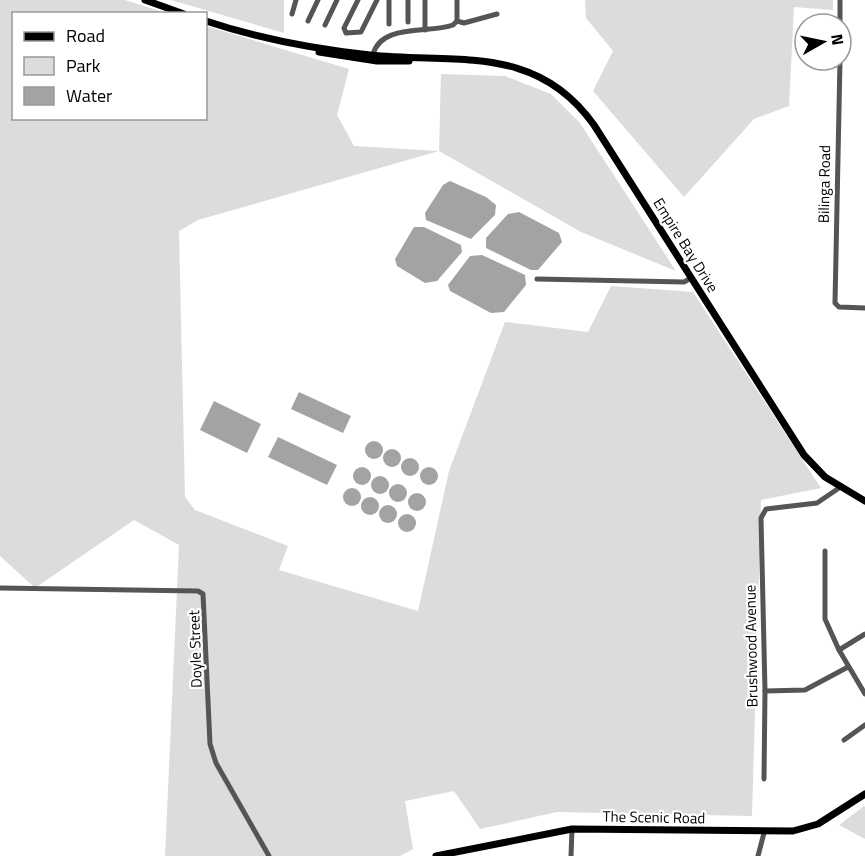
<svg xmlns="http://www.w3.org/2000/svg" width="865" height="856" font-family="'Titillium Web',sans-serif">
<rect width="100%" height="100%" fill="#fff"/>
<g fill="#dcdcdc">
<path d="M0 0H125L166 13 14 14V118H206V26L349 69 337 115 354 146 439 151 441 74 505 76 551 94 580 123 676 271 581 232 439 151 198 220 179 231 185 497 195 510 288 546 279 570 418 611 449 471 505 322 588 332 611 286 693 292 821 488 761 500 752 816 557 812 480 829 454 791 405 801 413 849 400 856H165L179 545 134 520 35 588 0 556Z"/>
<path d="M171 0H284V33Z"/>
<path d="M585 0H833V10L794 7 789 106 754 119 684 197 593 91 613 51 586 18Z"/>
<path d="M864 806 865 807V839L839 825Z"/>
</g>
<g fill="#a3a3a3">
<path d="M450 181 486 197 496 205 495 215 471 239 426 220 425 213 443 185Z"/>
<path d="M519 212 559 233 562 242 538 270H531L486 248V238L508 214Z"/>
<path d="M414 227H424L461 245 462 252 437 281 425 283 397 266 395 259Z"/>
<path d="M482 255 525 275 526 285 504 312 491 313 450 291 448 285 470 256Z"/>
<path d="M299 392 351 416 343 433 291 409Z"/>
<path d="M214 401 261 424 247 453 200 430Z"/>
<path d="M278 437 337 465 327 485 268 457Z"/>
<circle cx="374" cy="450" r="9"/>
<circle cx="392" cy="458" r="9"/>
<circle cx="410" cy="467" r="9"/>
<circle cx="429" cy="476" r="9"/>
<circle cx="362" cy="476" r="9"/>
<circle cx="380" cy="485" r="9"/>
<circle cx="398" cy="493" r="9"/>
<circle cx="352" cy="497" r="9"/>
<circle cx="417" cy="502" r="9"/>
<circle cx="370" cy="506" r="9"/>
<circle cx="388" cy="514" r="9"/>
<circle cx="407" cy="523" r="9"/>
</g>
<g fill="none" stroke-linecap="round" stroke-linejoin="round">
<g stroke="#555" stroke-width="5">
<path d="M358 0 344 28 346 33 361 32 377 0"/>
<path d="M389 0V24"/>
<path d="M425 0V30"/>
<path d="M292 14 296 0"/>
<path d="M308 21 318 0"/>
<path d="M457 21 464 23 497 14"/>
<path d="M408 22V0"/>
<path d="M840 24V0"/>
<path d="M325 25 337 0"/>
<path d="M373 55C380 23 429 34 453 25L457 21V0"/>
<path d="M840 60 835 303 839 307 865 308"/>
<path d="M537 279 684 282 691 278"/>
<path d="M825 551V619L839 650 865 694"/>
<path d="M0 588 198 591 203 594 210 744 216 763 269 856"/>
<path d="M839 650 865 634"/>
<path d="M765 691 805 690 848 667"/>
<path d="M844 740 865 725"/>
<path d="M764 779 765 691 761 518 766 509 817 503 839 488"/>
<path d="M571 856 572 829"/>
<path d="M758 856 764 833"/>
</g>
<g stroke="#000" stroke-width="7">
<path d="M145 0 184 14"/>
<path d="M206 21C260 39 314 49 370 55 456 64 536 43 594 125L804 455 825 477 865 501"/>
<path d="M319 52 377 61H409"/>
<path d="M436 856 572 829 793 831 818 824 865 794"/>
</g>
</g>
<g text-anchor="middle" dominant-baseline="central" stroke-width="4.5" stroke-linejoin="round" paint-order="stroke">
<g font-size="15" fill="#000" stroke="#fff">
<text transform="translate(824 184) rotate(-89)">Bilinga Road</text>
<text transform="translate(686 245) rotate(58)">Empire Bay Drive</text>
<text transform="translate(751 646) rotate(-91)">Brushwood Avenue</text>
<text transform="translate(195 649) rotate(-92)">Doyle Street</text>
<text transform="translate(654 817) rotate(1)">The Scenic Road</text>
</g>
</g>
<rect x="12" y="12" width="195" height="108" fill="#ffffff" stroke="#999999" stroke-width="1.5"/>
<rect x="24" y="32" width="30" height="9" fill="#000000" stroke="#999999" stroke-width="1.5"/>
<text x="66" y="42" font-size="18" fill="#000000">Road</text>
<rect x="24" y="57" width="30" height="18" fill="#dcdcdc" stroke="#999999" stroke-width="1.5"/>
<text x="66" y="72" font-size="18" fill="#000000">Park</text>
<rect x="24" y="87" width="30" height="18" fill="#a3a3a3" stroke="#999999" stroke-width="1.5"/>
<text x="66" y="102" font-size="18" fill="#000000">Water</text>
<g transform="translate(823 42) rotate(81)"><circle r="28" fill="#ffffff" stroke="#999999" stroke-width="1.5"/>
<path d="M0-4.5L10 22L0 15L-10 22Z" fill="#000000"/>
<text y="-9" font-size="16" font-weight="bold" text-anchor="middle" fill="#000000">N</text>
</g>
</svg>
